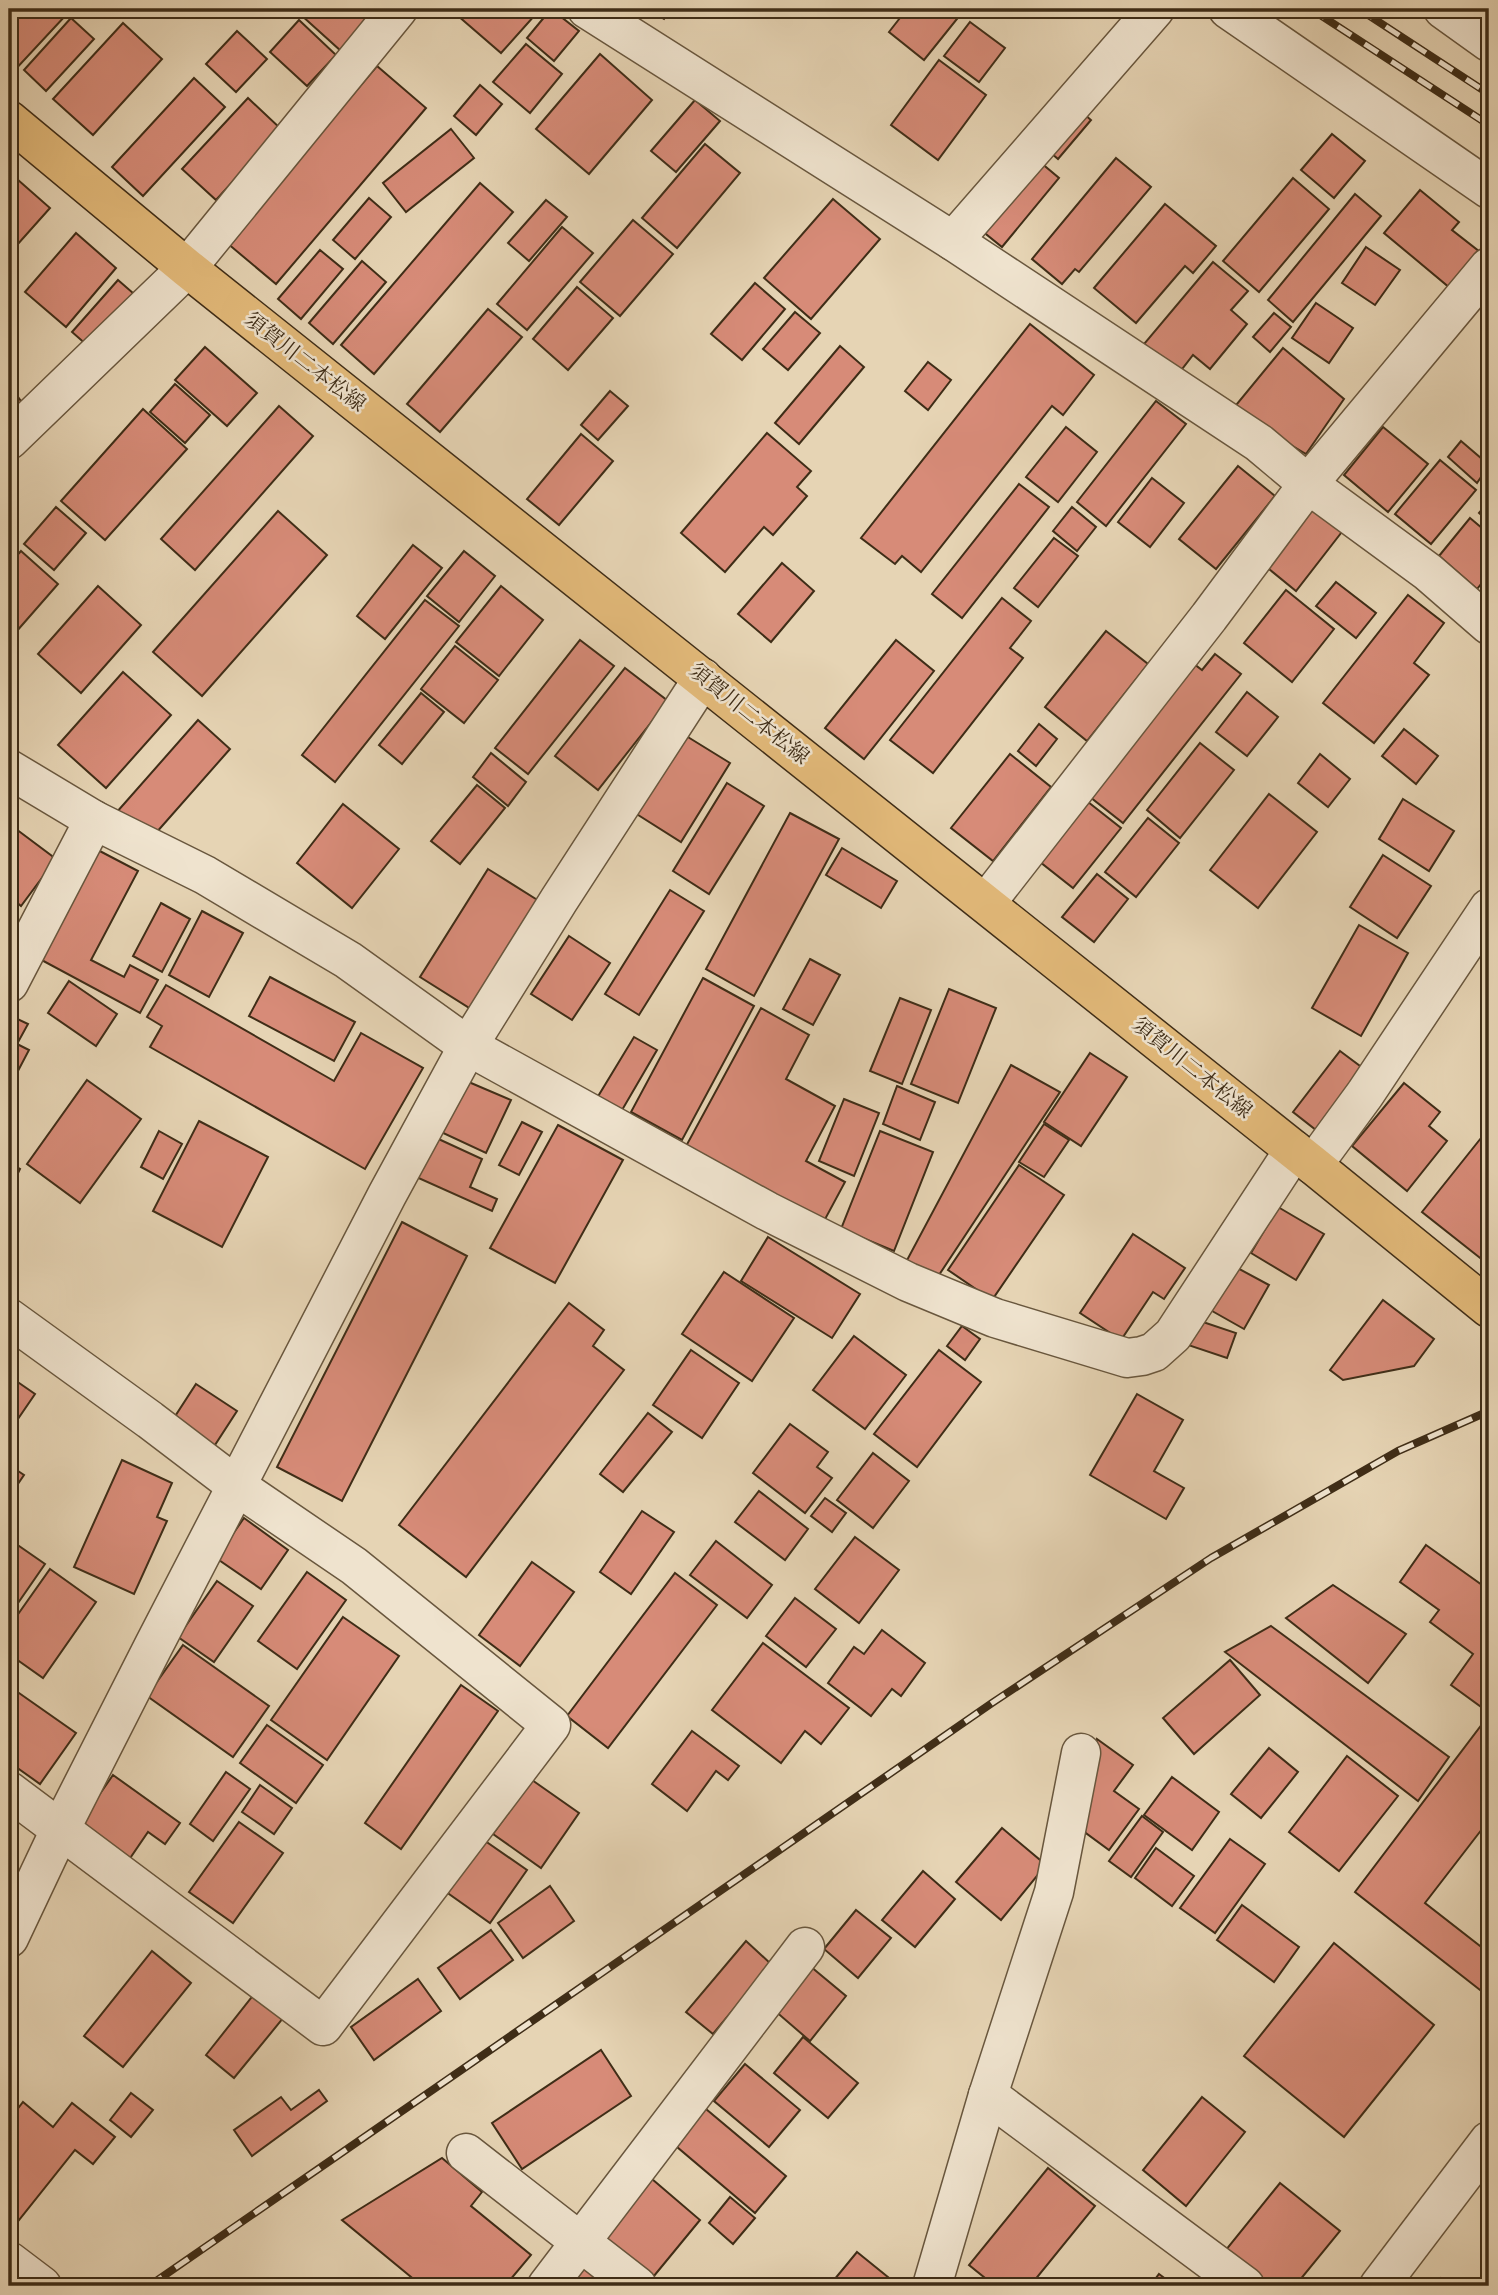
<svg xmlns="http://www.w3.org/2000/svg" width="1498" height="2295" font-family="'IM FELL Double Pica','Noto Serif JP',serif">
<rect width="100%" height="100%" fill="#e6d4b4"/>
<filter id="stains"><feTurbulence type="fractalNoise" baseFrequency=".00286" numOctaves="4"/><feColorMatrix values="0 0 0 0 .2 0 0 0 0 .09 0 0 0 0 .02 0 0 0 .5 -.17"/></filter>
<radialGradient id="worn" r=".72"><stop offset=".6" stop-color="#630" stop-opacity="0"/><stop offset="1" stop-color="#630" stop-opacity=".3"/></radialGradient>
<g fill="#d78b78" stroke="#3f2d17" stroke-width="2">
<path d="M9 9H59L66 15 13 72 9 67Z"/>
<path d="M307 9H368L374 15 341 51 301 15Z"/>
<path d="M450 9H528L535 15 501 53Z"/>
<path d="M551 9 579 31 554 61 527 38Z"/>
<path d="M647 9H670L664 19Z"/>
<path d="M907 9H965L924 60 889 32Z"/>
<path d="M71 18 94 39 46 91 24 70Z"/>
<path d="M299 20 336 55 307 86 270 52Z"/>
<path d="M970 22 1005 48 979 82 944 56Z"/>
<path d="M123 23 162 59 93 135 53 99Z"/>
<path d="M237 31 267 59 236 92 206 64Z"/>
<path d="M526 44 562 74 530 113 493 82Z"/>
<path d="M600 54 652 100 589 174 536 129Z"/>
<path d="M939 60 986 95 938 160 891 125Z"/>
<path d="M377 66 426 108 276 284 227 243Z"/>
<path d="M194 78 225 107 143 196 112 167Z"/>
<path d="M480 85 502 104 476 135 454 116Z"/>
<path d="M248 98 281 129 216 200 182 169Z"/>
<path d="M695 100 720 121 676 172 651 151Z"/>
<path d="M1077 108 1091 120 1058 159 1044 147Z"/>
<path d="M451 129 474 158 406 212 383 183Z"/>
<path d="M1332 134 1365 161 1334 198 1301 170Z"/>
<path d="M705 144 740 173 677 248 642 218Z"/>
<path d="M1034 157 1059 178 1002 247 976 226Z"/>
<path d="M1116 158 1151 187 1079 272 1075 269 1062 284 1032 259Z"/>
<path d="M9 172 50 208 9 254Z"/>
<path d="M1293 178 1329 209 1259 292 1223 261Z"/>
<path d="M480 183 513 212 374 374 341 345Z"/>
<path d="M1420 190 1459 222 1452 230 1480 252 1450 288 1384 233Z"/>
<path d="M1355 194 1381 216 1293 322 1268 300Z"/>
<path d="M369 198 391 217 355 259 333 240Z"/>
<path d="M833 199 880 239 811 319 764 278Z"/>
<path d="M546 200 567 217 529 261 508 243Z"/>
<path d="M1165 204 1216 246 1193 273 1185 266 1136 323 1094 288Z"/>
<path d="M633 220 673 254 620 316 580 282Z"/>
<path d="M562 227 593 253 527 330 497 304Z"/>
<path d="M76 233 116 268 66 327 25 292Z"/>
<path d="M1366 247 1400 270 1375 305 1342 283Z"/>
<path d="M320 250 343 269 301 319 278 299Z"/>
<path d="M362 261 386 282 333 344 309 323Z"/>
<path d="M1213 262 1248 291 1231 310 1247 324 1210 369 1193 355 1179 373 1144 344Z"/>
<path d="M118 280 141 300 96 353 72 332Z"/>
<path d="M755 283 785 309 742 360 711 334Z"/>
<path d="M577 287 613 318 568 370 533 339Z"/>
<path d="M1316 303 1353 328 1329 363 1292 338Z"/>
<path d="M488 309 522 337 440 432 407 404Z"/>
<path d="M795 312 820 333 788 370 763 349Z"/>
<path d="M1274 313 1291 327 1270 352 1253 337Z"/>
<path d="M1030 324 1094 375 1063 415 1052 406 921 572 902 556 895 564 861 538Z"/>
<path d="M840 346 864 367 799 444 775 423Z"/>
<path d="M205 347 257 393 227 426 175 380Z"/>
<path d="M1283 348 1344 399 1306 454 1232 410Z"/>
<path d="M928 362 951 380 928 410 905 391Z"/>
<path d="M9 384 23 404 9 415Z"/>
<path d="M175 384 210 415 185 443 150 412Z"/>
<path d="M610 391 628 406 598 440 581 425Z"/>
<path d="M1156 401 1186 424 1106 526 1077 502Z"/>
<path d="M279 406 313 436 195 570 161 539Z"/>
<path d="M143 409 187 449 105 540 61 501Z"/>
<path d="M1066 427 1097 452 1058 502 1026 477Z"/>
<path d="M1383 427 1428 464 1388 512 1344 475Z"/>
<path d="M767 433 811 471 797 487 807 496 773 535 764 527 725 572 681 533Z"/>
<path d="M581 434 613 461 559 525 527 499Z"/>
<path d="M1461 441 1489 465 1477 483 1448 457Z"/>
<path d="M1440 460 1476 490 1431 544 1395 514Z"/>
<path d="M1238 466 1275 496 1216 569 1179 539Z"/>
<path d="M1152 478 1184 503 1150 547 1118 522Z"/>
<path d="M1019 484 1049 507 962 618 932 594Z"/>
<path d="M1317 500 1348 524 1296 591 1264 565Z"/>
<path d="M1489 501V522L1479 513Z"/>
<path d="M56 507 86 533 54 570 24 544Z"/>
<path d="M1072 507 1096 527 1077 551 1053 531Z"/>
<path d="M278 511 327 555 202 696 153 652Z"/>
<path d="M1470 518 1489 534V574L1477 589 1439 556Z"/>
<path d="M1054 538 1078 556 1038 607 1014 588Z"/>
<path d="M413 545 442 568 385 639 357 616Z"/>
<path d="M21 551 58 584 9 640V564Z"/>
<path d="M464 551 495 576 459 622 427 596Z"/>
<path d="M782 563 814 591 771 642 738 614Z"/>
<path d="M1336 582 1376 613 1356 638 1316 606Z"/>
<path d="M98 586 141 625 81 693 38 654Z"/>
<path d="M501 586 543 620 499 676 456 642Z"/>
<path d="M1286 590 1334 629 1292 682 1244 643Z"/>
<path d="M1408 595 1444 623 1414 663 1429 675 1374 743 1323 703Z"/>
<path d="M1002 598 1031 621 1010 648 1023 658 933 773 890 740Z"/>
<path d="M425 600 459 626 335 782 302 755Z"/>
<path d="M1106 631 1148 664 1087 741 1045 707Z"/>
<path d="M580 640 614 666 528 774 495 748Z"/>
<path d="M896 640 934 671 864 759 825 728Z"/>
<path d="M455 646 498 680 464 723 421 689Z"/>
<path d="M1215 654 1241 674 1123 823 1085 793 1190 661 1202 670Z"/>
<path d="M625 668 668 701 598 790 555 756Z"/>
<path d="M123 672 171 715 106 788 58 745Z"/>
<path d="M1247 692 1278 717 1247 756 1216 732Z"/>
<path d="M421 693 444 712 402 764 379 745Z"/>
<path d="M198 720 230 749 148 842 116 813Z"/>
<path d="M1039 724 1057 739 1036 766 1018 751Z"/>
<path d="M1404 729 1438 756 1416 784 1382 756Z"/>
<path d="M683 734 730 763 681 842 635 813Z"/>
<path d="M1200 743 1234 770 1180 838 1147 810Z"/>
<path d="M491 753 526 782 508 806 473 777Z"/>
<path d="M1010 754 1051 787 993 861 951 828Z"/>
<path d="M1320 754 1350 779 1328 807 1298 783Z"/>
<path d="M727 783 764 806 709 894 673 871Z"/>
<path d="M477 785 505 808 460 864 431 841Z"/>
<path d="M1269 794 1317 832 1258 908 1210 870Z"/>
<path d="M1083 798 1121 828 1073 888 1035 858Z"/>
<path d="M1403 799 1454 831 1429 871 1379 839Z"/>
<path d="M343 804 399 849 352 908 297 863Z"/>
<path d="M790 813 839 839 754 996 706 969Z"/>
<path d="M1148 818 1179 843 1136 897 1105 872Z"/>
<path d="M16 829 56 859 21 906 9 896V839Z"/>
<path d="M94 848 138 871 91 960 124 977 130 965 158 980 140 1013 36 957Z"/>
<path d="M842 848 897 881 881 908 826 875Z"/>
<path d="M1383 855 1431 886 1397 938 1350 907Z"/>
<path d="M488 869 539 901 471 1009 420 977Z"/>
<path d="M1097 874 1128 899 1094 942 1062 917Z"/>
<path d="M670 890 704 911 639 1015 605 994Z"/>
<path d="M161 903 190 919 162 972 133 956Z"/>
<path d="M202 911 243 933 209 997 169 975Z"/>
<path d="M1359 925 1408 953 1361 1036 1312 1008Z"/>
<path d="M569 936 610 963 572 1020 531 994Z"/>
<path d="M1489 941V958L1481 952Z"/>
<path d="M810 959 840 975 813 1025 783 1009Z"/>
<path d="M270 977 355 1022 334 1061 249 1016Z"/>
<path d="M703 978 754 1006 682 1140 631 1112Z"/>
<path d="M69 981 117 1014 96 1046 48 1013Z"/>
<path d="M166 985 334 1081 361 1033 423 1068 365 1169 150 1047 162 1026 147 1017Z"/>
<path d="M949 989 996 1008 958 1103 911 1084Z"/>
<path d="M900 998 931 1010 902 1084 870 1071Z"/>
<path d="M761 1008 809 1035 786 1079 835 1106 806 1161 845 1182 823 1223 685 1148Z"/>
<path d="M9 1015 28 1024 17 1044 29 1050 9 1088Z"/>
<path d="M634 1037 657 1050 618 1117 594 1103Z"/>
<path d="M1340 1051 1364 1069 1316 1130 1293 1112Z"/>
<path d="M1090 1053 1127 1077 1081 1146 1044 1122Z"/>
<path d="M1011 1065 1060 1092 937 1278 906 1262Z"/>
<path d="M87 1080 141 1119 80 1203 27 1164Z"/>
<path d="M464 1080 511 1100 486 1153 441 1132Z"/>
<path d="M1404 1083 1440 1112 1429 1126 1447 1141 1407 1191 1352 1146Z"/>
<path d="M897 1086 935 1102 920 1140 883 1124Z"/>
<path d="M844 1099 879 1113 854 1176 819 1161Z"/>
<path d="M199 1121 268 1157 222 1247 153 1211Z"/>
<path d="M522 1122 542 1132 519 1175 499 1165Z"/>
<path d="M1044 1124 1069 1140 1044 1177 1019 1162Z"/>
<path d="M558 1125 623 1160 555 1283 490 1248Z"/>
<path d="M1489 1128V1265L1422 1212Z"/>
<path d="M159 1131 182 1144 163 1179 141 1167Z"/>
<path d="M880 1131 933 1152 894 1251 841 1229Z"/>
<path d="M432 1136 482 1159 470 1187 497 1199 492 1211 414 1176Z"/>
<path d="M9 1163 20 1169 9 1192Z"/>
<path d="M1019 1165 1064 1195 992 1300 948 1270Z"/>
<path d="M1278 1207 1324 1234 1296 1280 1251 1253Z"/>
<path d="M402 1222 467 1256 342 1501 277 1467Z"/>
<path d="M1133 1234 1185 1268 1164 1299 1153 1292 1121 1340 1080 1313Z"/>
<path d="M768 1237 860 1294 832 1338 741 1281Z"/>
<path d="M1230 1264 1269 1285 1244 1329 1205 1307Z"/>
<path d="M724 1272 794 1318 752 1381 682 1334Z"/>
<path d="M1383 1300 1434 1339 1414 1366 1343 1380 1330 1370Z"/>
<path d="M569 1303 604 1330 593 1346 624 1370 466 1577 399 1525Z"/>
<path d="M1197 1320 1236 1333 1227 1358 1188 1345Z"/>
<path d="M962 1326 980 1339 965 1360 947 1346Z"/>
<path d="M854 1336 906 1375 865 1429 813 1390Z"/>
<path d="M691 1350 739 1383 702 1438 653 1405Z"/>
<path d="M939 1350 981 1382 917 1467 874 1434Z"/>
<path d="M9 1376 35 1394 9 1432Z"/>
<path d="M196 1384 237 1411 213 1448 172 1421Z"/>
<path d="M1137 1394 1183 1420 1154 1471 1184 1488 1166 1519 1090 1475Z"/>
<path d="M648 1413 672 1432 623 1492 600 1474Z"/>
<path d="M790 1424 828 1452 817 1467 832 1478 805 1513 753 1473Z"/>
<path d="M873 1453 909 1481 873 1528 837 1500Z"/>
<path d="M122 1460 172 1483 157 1517 167 1521 134 1594 74 1567Z"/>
<path d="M9 1465 24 1475 9 1497Z"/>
<path d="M759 1491 808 1529 785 1560 735 1522Z"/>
<path d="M825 1498 846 1513 832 1532 811 1516Z"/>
<path d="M642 1511 674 1532 631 1594 600 1572Z"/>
<path d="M244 1518 288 1550 261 1589 216 1558Z"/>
<path d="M855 1537 899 1570 859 1623 815 1589Z"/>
<path d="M9 1539 45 1564 9 1616Z"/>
<path d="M716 1541 772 1585 747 1618 690 1575Z"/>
<path d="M1426 1545 1489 1590V1702L1484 1709 1451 1685 1473 1654 1430 1622 1439 1610 1400 1582Z"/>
<path d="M532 1562 574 1592 520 1666 479 1635Z"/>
<path d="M50 1569 96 1602 43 1678 9 1654V1627Z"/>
<path d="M307 1572 346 1600 297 1669 258 1641Z"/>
<path d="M675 1573 717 1605 608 1748 567 1716Z"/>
<path d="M217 1581 253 1606 214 1662 178 1637Z"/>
<path d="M1333 1585 1406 1634 1368 1683 1286 1618Z"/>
<path d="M795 1598 836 1629 806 1667 766 1636Z"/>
<path d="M343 1617 399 1656 327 1760 271 1720Z"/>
<path d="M1271 1626 1449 1757 1418 1801 1225 1652Z"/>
<path d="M882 1630 925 1663 901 1696 892 1689 871 1716 828 1683 854 1647 864 1654Z"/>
<path d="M763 1643 849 1708 821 1744 805 1731 781 1763 712 1710Z"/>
<path d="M183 1645 269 1706 233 1757 147 1696Z"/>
<path d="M1230 1660 1260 1695 1194 1754 1163 1718Z"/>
<path d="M461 1685 498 1711 401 1849 365 1823Z"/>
<path d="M9 1686 76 1733 40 1784 9 1762Z"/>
<path d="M1489 1715V1820L1425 1903 1489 1953V1997L1355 1892Z"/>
<path d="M267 1725 323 1765 296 1803 240 1763Z"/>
<path d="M692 1731 739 1766 728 1780 716 1771 687 1811 652 1784Z"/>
<path d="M1097 1739 1133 1765 1114 1791 1139 1809 1109 1850 1075 1825Z"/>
<path d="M1269 1748 1298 1772 1261 1818 1231 1794Z"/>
<path d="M1347 1756 1398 1796 1339 1871 1289 1832Z"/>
<path d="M226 1772 250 1789 213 1841 190 1824Z"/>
<path d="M113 1775 180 1823 165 1844 148 1832 124 1867 74 1831Z"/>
<path d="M1172 1777 1219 1812 1192 1850 1144 1815Z"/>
<path d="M532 1780 579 1813 541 1868 493 1834Z"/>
<path d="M260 1785 292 1808 274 1834 242 1812Z"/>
<path d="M1142 1816 1163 1832 1131 1877 1109 1861Z"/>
<path d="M239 1822 283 1853 233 1923 189 1892Z"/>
<path d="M1002 1828 1046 1865 1001 1920 956 1882Z"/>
<path d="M478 1836 527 1870 490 1923 442 1889Z"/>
<path d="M1230 1839 1265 1864 1215 1933 1180 1908Z"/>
<path d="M1156 1848 1194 1876 1172 1906 1135 1878Z"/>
<path d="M923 1871 955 1899 915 1947 882 1920Z"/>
<path d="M550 1886 574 1921 523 1958 498 1923Z"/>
<path d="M1242 1905 1299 1947 1274 1982 1217 1940Z"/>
<path d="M856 1910 891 1938 858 1978 824 1949Z"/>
<path d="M491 1930 513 1960 460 1999 438 1968Z"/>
<path d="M746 1941 771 1964 713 2034 686 2012Z"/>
<path d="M1334 1943 1434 2025 1344 2137 1244 2056Z"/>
<path d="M152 1951 191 1983 123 2067 84 2036Z"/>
<path d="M810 1966 846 1996 810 2041 774 2010Z"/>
<path d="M418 1979 441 2011 374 2060 351 2027Z"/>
<path d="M255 1993 284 2017 234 2078 206 2055Z"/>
<path d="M803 2037 858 2083 828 2118 774 2073Z"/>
<path d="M601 2050 631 2096 522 2169 492 2123Z"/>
<path d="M745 2064 800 2110 769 2147 714 2101Z"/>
<path d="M319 2090 327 2101 252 2156 234 2130 281 2097 291 2110Z"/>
<path d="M131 2093 153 2110 131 2137 110 2120Z"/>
<path d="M1202 2097 1245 2132 1186 2206 1143 2170Z"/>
<path d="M23 2102 53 2127 72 2103 115 2137 93 2164 75 2150 15 2225 9 2220V2120Z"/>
<path d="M700 2104 786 2176 755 2213 670 2141Z"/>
<path d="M442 2158 482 2192 471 2206 531 2255 505 2286H422L342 2220Z"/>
<path d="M1048 2168 1095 2206 1030 2286H995L969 2265Z"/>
<path d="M652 2179 700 2220 649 2282 600 2241Z"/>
<path d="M1280 2183 1340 2231 1295 2286H1269L1225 2251Z"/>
<path d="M730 2197 755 2218 733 2244 709 2223Z"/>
<path d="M857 2252 899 2286H829Z"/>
<path d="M585 2258 619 2286H562Z"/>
<path d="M1159 2274 1175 2286H1150Z"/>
<path d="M1441 2278 1452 2286H1434Z"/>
</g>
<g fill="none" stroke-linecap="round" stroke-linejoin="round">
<g stroke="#69573e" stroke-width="41">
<g id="minor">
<path d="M587 9 953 241 1259 443 1308 484 1428 572 1489 625"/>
<path d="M1228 9 1489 189"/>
<path d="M1443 9 1489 42"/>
<path d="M953 241 1155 9"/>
<path d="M9 440 187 268 398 9"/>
<path d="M9 769 94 820 205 875 348 960 468 1046 767 1211 908 1282 995 1318 1127 1358 1142 1356 1154 1352 1173 1335 1294 1150"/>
<path d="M986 903 1209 617 1308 484 1489 267"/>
<path d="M9 983 94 820"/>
<path d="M1313 1165 1365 1094 1489 908"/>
<path d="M9 1318 150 1420 238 1487 354 1566 551 1725 323 2026 9 1791"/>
<path d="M9 1938 60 1830 154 1645 387 1195 468 1046 559 900 703 678"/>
<path d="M988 2095 1245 2286"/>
<path d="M466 2153 637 2286"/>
<path d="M9 2261 42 2286"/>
<path d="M547 2286 805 1947"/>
<path d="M932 2286 988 2095 1054 1892 1081 1753"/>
<path d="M1379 2286 1489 2141"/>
</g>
</g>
<g stroke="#3f2d17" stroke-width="41">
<path id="major" d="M9 120 187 268 1313 1165 1489 1308"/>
</g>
<use href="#minor" stroke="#efe3ce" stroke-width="38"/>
<use href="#major" stroke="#e3ba7a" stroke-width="38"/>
<g stroke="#3f2d17" stroke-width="8">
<g id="rail">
<path d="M1311 9 1489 125"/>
<path d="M1359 9 1489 94"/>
<path d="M149 2286 992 1703 1211 1558 1398 1451 1489 1411"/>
</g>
</g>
<use href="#rail" stroke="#efe3ce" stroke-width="5" stroke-dasharray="16" stroke-linecap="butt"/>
</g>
<g text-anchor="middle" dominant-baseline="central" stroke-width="5" stroke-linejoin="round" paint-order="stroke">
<g font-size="21" fill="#3f2d17" stroke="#efe3ce">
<text transform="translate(305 362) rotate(38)">須賀川二本松線</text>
<text transform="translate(749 714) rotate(39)">須賀川二本松線</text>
<text transform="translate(1192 1068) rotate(39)">須賀川二本松線</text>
</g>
</g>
<rect width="1498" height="2295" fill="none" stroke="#e6d4b4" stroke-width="35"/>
<rect x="10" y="10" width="1477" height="2274" fill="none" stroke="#3f2d17" stroke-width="3.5"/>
<rect x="18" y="18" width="1463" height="2260" fill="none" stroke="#3f2d17" stroke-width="2"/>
<rect width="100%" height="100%" filter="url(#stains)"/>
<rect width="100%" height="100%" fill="url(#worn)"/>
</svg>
